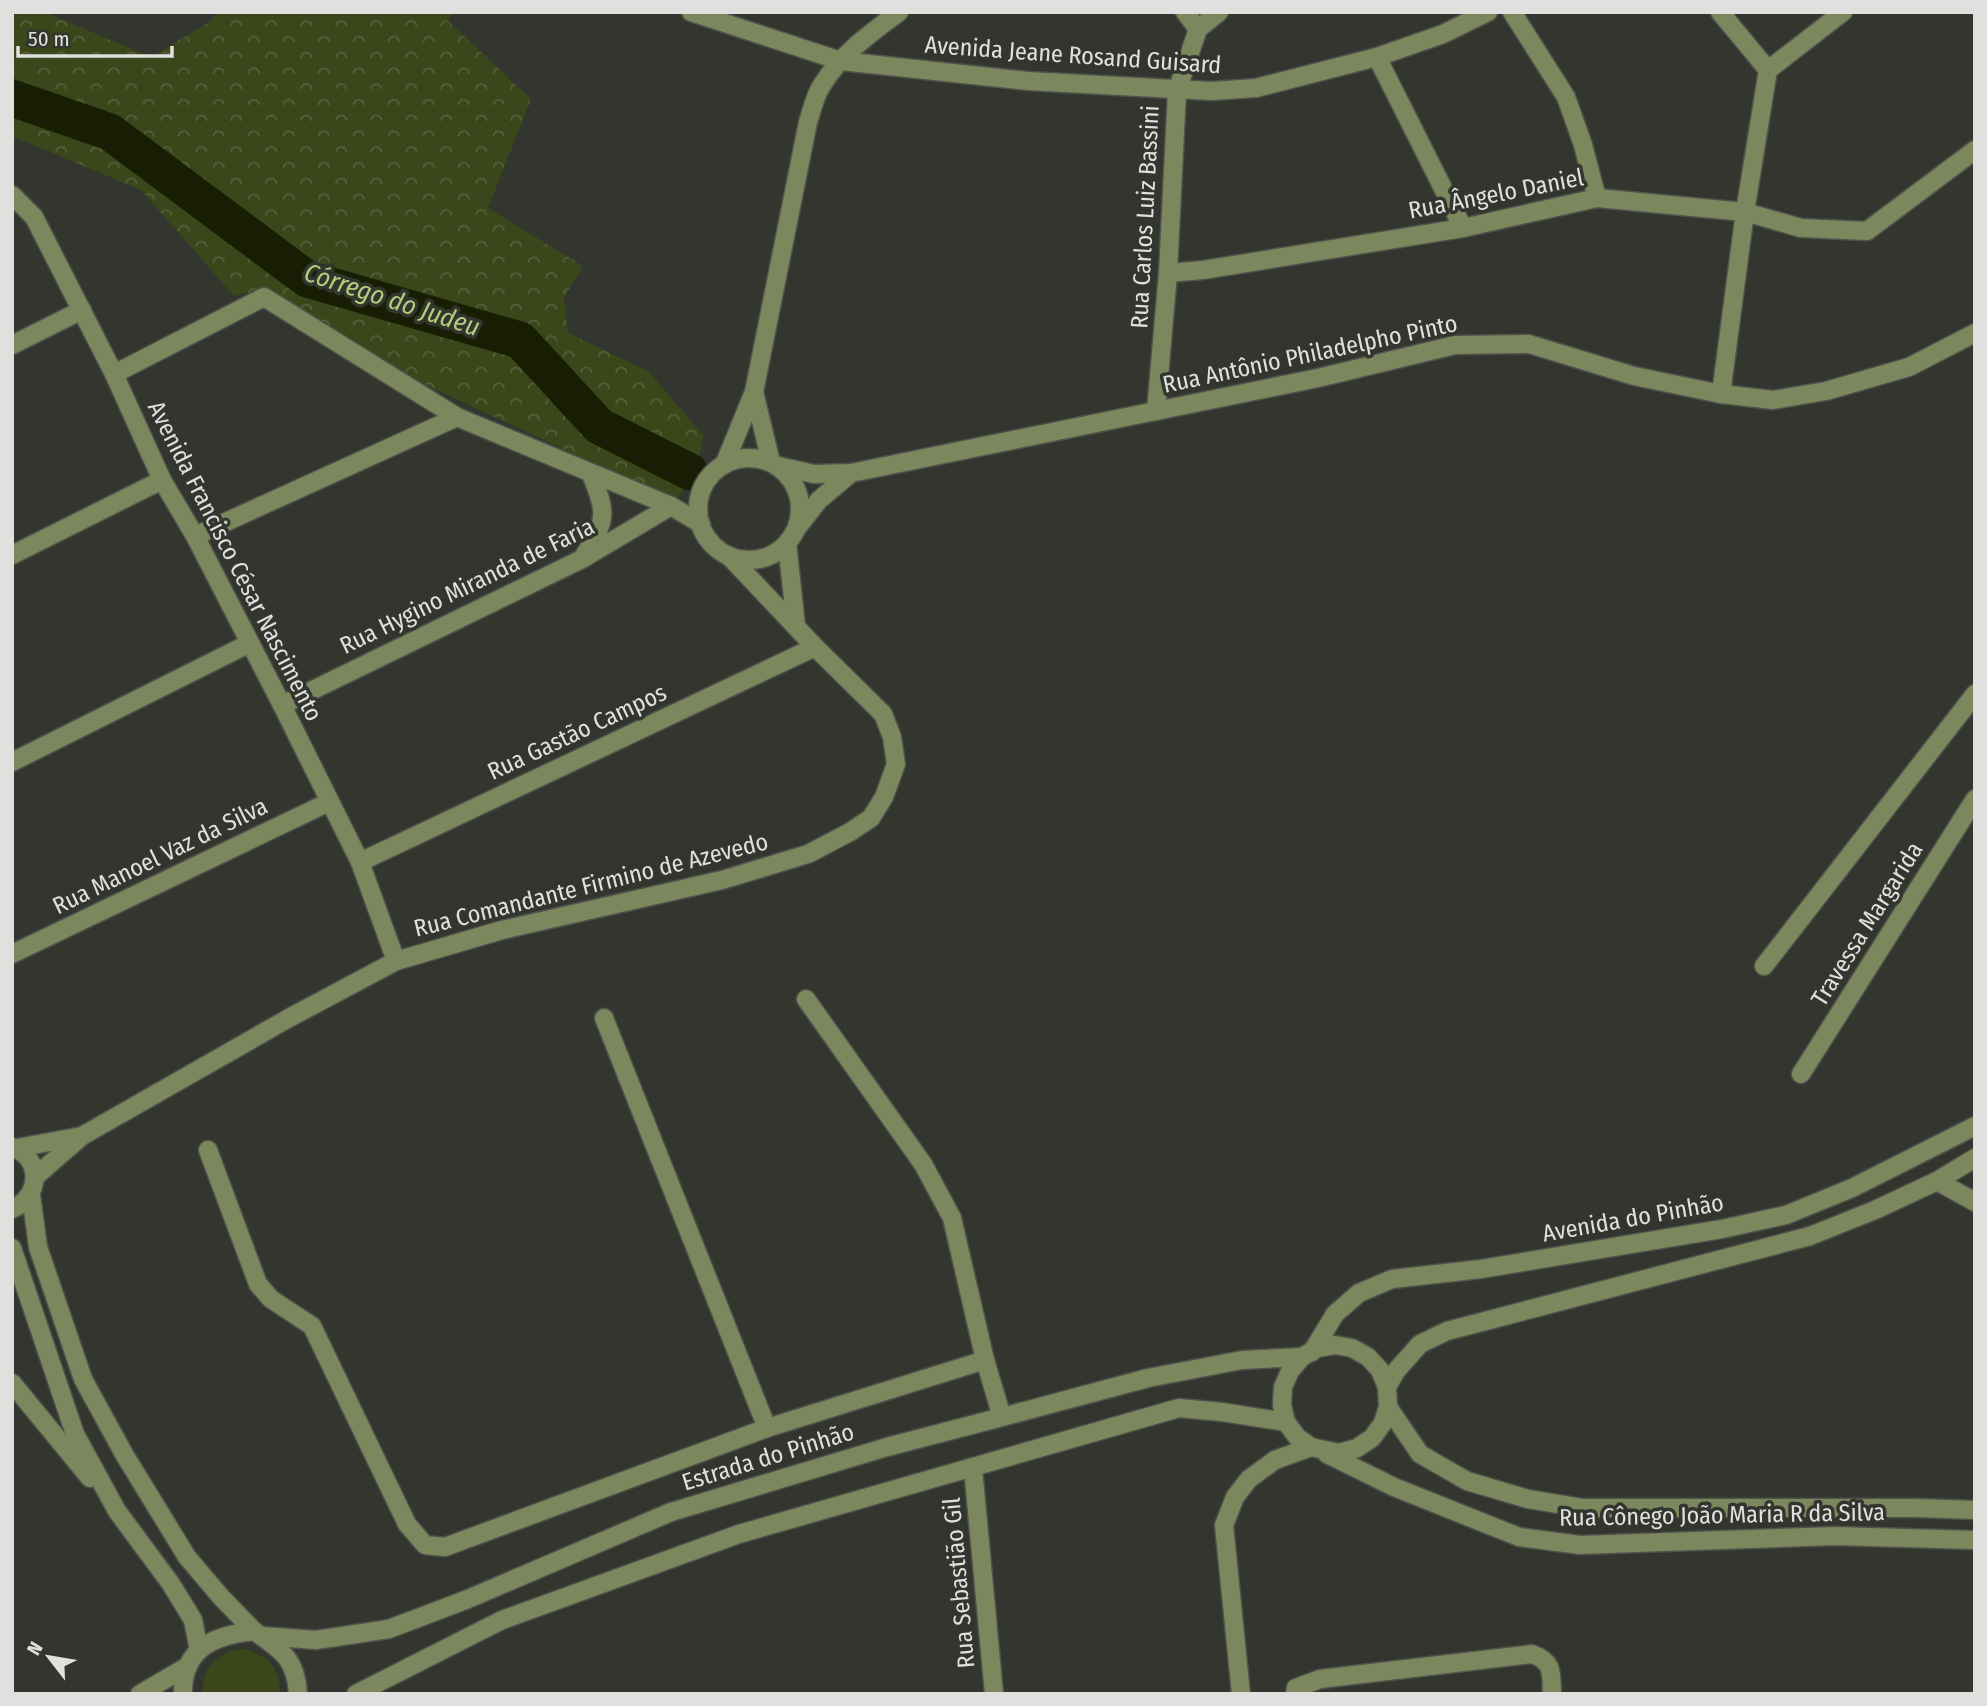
<svg xmlns="http://www.w3.org/2000/svg" width="1987" height="1706" font-family="'Fira Sans Condensed',sans-serif">
<defs>
<pattern id="forest-crowns" width="20" height="18" patternUnits="userSpaceOnUse" patternTransform="scale(1.75)"><rect width="20" height="18" fill="#3b461a"/><path d="M2 6a3 3 0 1 1 6 0M12 15a3 3 0 1 1 6 0" fill="none" stroke="#57603b"/></pattern>
</defs>
<rect width="100%" height="100%" fill="#33352f"/>
<path fill="#3b461a" d="M244 1649C268 1655 280 1669 280 1694H203C200 1667 220 1651 244 1649Z"/>
<path fill="url(#forest-crowns)" d="M12 12H44L151 57 209 22 218 12H453L448 21 531 99 488 208 583 266 564 298 568 333 648 371 704 436 696 471 675 501 428 386 263 289 234 296 141 190 12 136Z"/>
<g fill="none" stroke-linecap="round" stroke-linejoin="round">
<path stroke="#171e03" stroke-width="37" d="M12 98 110 132 307 279 520 340 599 426 690 472"/>
<g stroke="#4f514b" stroke-width="21">
<g id="minor">
<path d="M691 12 841 61 1028 81 1211 91 1256 88 1377 57 1443 34 1488 12"/>
<path d="M1185 12 1198 29"/>
<path d="M1512 12 1566 97 1583 145 1597 198"/>
<path d="M1720 12 1768 70 1745 212 1721 394"/>
<path d="M1198 29 1219 12"/>
<path d="M1377 57 1463 228"/>
<path d="M1768 70 1843 12"/>
<path d="M12 195 34 217 114 374 162 480 195 536 282 705 360 862 396 961"/>
<path d="M1168 273 1203 270 1463 228 1597 198 1745 212 1801 228 1867 231 1975 150"/>
<path d="M12 345 82 310"/>
<path d="M114 374 264 297 457 417 671 506 701 524"/>
<path d="M754 392 771 462"/>
<path d="M1156 411 1168 273 1177 91 1198 29"/>
<circle cx="749" cy="509" r="51"/>
<path d="M724 465 754 392 808 122C812 110 815 95 822 85 841 54 871 33 899 12"/>
<path d="M778 466 814 474 851 473 1318 378 1455 345 1529 344 1634 376 1721 394 1773 400 1826 391 1909 367 1975 333"/>
<path d="M797 528 819 500 851 473"/>
<path d="M195 536 457 417"/>
<path d="M787 543 796 626"/>
<path d="M12 555 162 480"/>
<path d="M584 556C607 519 607 514 591 474"/>
<path d="M282 705 582 559 671 506"/>
<path d="M12 762 250 643"/>
<path d="M360 862 815 647"/>
<path d="M12 954 329 802"/>
<path d="M1764 966 1975 694"/>
<path d="M806 999 923 1164 952 1218 985 1360 1002 1417"/>
<path d="M604 1018 767 1428"/>
<path d="M1801 1074 1975 799"/>
<path d="M12 1147C43 1158 41 1197 12 1209"/>
<path d="M17 1148 82 1136"/>
<path d="M208 1150 258 1284 271 1299 312 1326 407 1524 425 1545 445 1547 767 1428 985 1360"/>
<path d="M36 1176 82 1136 289 1018 396 961 502 930 722 880 808 854 850 832 871 818 884 797 896 764 892 737 883 714 815 647 729 556"/>
<path d="M1937 1181 1975 1202"/>
<path d="M31 1195 38 1247 83 1379 124 1454 187 1557 221 1597 254 1631"/>
<path d="M12 1248 75 1434 117 1511 171 1584 193 1620 199 1650"/>
<path d="M1312 1352 1335 1314 1359 1293 1392 1279 1481 1269 1722 1229 1786 1215 1852 1188 1975 1126"/>
<path d="M12 1383 90 1478"/>
<path d="M1387 1387 1396 1371 1420 1344 1447 1331 1810 1236 1875 1210 1937 1181 1975 1158"/>
<path d="M1388 1407 1420 1454 1467 1481 1528 1499 1582 1508H1916L1975 1510"/>
<path d="M1327 1454 1394 1487 1519 1537 1580 1545 1835 1536 1975 1540"/>
<path d="M973 1468 994 1694"/>
<path d="M262 1636 316 1640 389 1629 468 1599 671 1512 887 1447 1002 1417 1148 1378 1242 1360 1302 1357 1317 1348 1335 1345 1352 1348 1368 1357 1380 1370 1387 1387 1388 1407 1383 1423 1372 1438 1357 1448 1339 1453 1311 1447 1297 1437 1286 1422 1282 1405 1283 1387 1290 1371 1302 1357"/>
<path d="M140 1694 188 1666"/>
<path d="M183 1694C182 1648 215 1635 254 1631 281 1650 296 1658 298 1694"/>
<path d="M356 1694 502 1620 739 1534 1179 1408 1222 1412 1286 1422"/>
<path d="M1241 1694 1224 1525 1235 1497 1249 1479 1275 1460 1311 1447"/>
<path d="M1295 1694 1296 1688 1320 1679 1532 1654C1554 1662 1551 1673 1552 1694"/>
</g>
</g>
<use href="#minor" stroke="#7c875d" stroke-width="18"/>
</g>
<g text-anchor="middle" dominant-baseline="central" stroke-width="7" stroke-linejoin="round" paint-order="stroke">
<g font-size="24" fill="#e0e1de" stroke="#33352f">
<text transform="translate(1073 55) rotate(4)">Avenida Jeane Rosand Guisard</text>
<text transform="translate(1496 194) rotate(-11)">Rua Ângelo Daniel</text>
<text transform="translate(1145 217) rotate(-87)">Rua Carlos Luiz Bassini</text>
<text transform="translate(1310 354) rotate(-12)">Rua Antônio Philadelpho Pinto</text>
<text transform="translate(235 561) rotate(63)">Avenida Francisco César Nascimento</text>
<text transform="translate(467 586) rotate(-26)">Rua Hygino Miranda de Faria</text>
<text transform="translate(577 732) rotate(-25)">Rua Gastão Campos</text>
<text transform="translate(160 856) rotate(-26)">Rua Manoel Vaz da Silva</text>
<text transform="translate(591 885) rotate(-14)">Rua Comandante Firmino de Azevedo</text>
<text transform="translate(1867 924) rotate(-58)">Travessa Margarida</text>
<text transform="translate(1633 1218) rotate(-10)">Avenida do Pinhão</text>
<text transform="translate(768 1457) rotate(-17)">Estrada do Pinhão</text>
<text transform="translate(1722 1515) rotate(-1)">Rua Cônego João Maria R da Silva</text>
<text transform="translate(959 1583) rotate(-95)">Rua Sebastião Gil</text>
</g>
<g font-size="26" font-style="italic" fill="#b6cc7a" stroke="#33352f">
<text transform="translate(392 300) rotate(18)">Córrego do Judeu</text>
</g>
</g>
<rect width="1987" height="1706" fill="none" stroke="#e0e1de" stroke-width="28"/>
<g transform="translate(49 1657) rotate(301)" stroke="#33352f" stroke-width="5" paint-order="stroke">
<path d="M0-5L12 26L0 18L-12 26Z" fill="#e0e1de"/>
<text y="-10" font-size="19" font-weight="bold" text-anchor="middle" fill="#e0e1de">N</text>
</g>
<path d="M18 46v10h154v-10" fill="none" stroke="#e0e1de" stroke-width="3.5"/>
<text x="28" y="46" font-size="21" fill="#e0e1de" stroke="#33352f" stroke-width="5" paint-order="stroke">50 m</text>
</svg>
